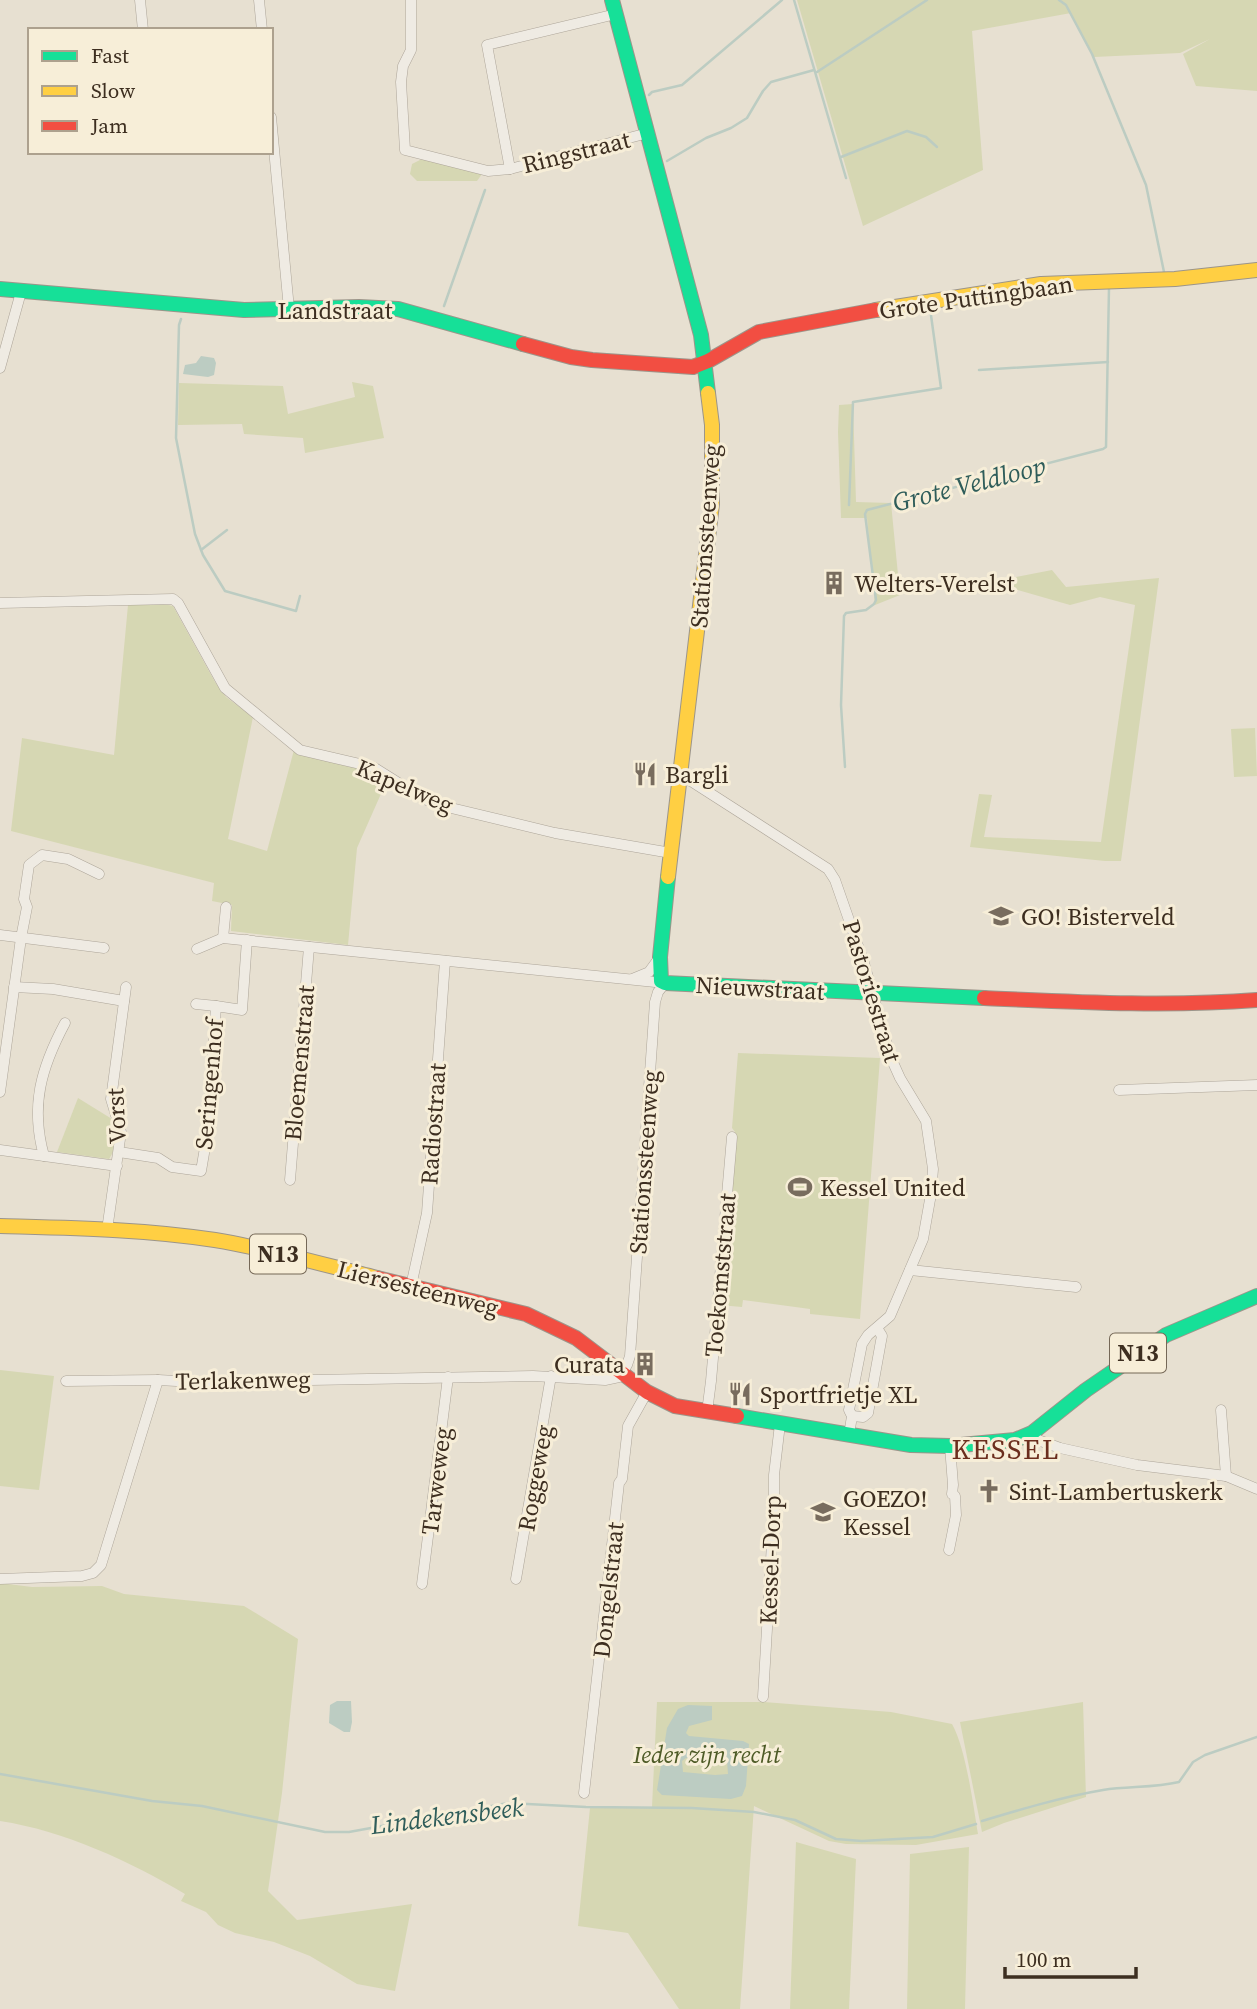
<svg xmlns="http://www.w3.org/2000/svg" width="1257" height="2009" font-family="'Source Serif 4',serif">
<rect width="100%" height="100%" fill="#e7e0d1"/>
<g fill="#d6d7b3">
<path d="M797 0H1257V91L1196 86 1183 54 1210 39 1180 53 1094 57 1071 13 972 31 983 170 863 226Z"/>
<path d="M422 159 482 174 477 181H417L410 174 412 164Z"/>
<path d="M352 382 373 386 384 438 305 453 303 438 244 434 242 424 178 425 179 383 283 386 288 414 355 397Z"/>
<path d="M853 404 856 502 891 503 900 595 875 605 867 518H841L838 432 839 405Z"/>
<path d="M1052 570 1066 587 1159 578 1121 861H1105L970 847 979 794 992 795 984 837 1101 842 1135 605 1100 597 1070 605 1011 588 1016 577Z"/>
<path d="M164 604 173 606 215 682 226 697 253 717 228 839 267 851 294 750C324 763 357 766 388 778L357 848 348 945 231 931 232 905 212 901 214 883 11 831 22 738 114 755 128 605Z"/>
<path d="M1255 728 1257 776 1234 777 1231 729Z"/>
<path d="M738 1053 880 1058 860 1319 810 1314V1309L743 1300 742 1307 719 1305 735 1132 732 1128Z"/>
<path d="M78 1098 112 1119C116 1132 117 1148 109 1159L57 1152Z"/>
<path d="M0 1370 54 1376 39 1490 0 1486Z"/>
<path d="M0 1583 32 1587 102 1586 124 1594 244 1606 298 1639 282 1793 268 1891 297 1920 412 1904 395 1991 357 1984 310 1956 274 1942 235 1933 218 1925 206 1912 181 1901 185 1894C129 1861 65 1831 0 1821Z"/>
<path d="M657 1702H764L891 1712 952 1724C966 1749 973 1804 978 1834L916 1845 846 1844 829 1841 754 1806 740 2009H679L628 1933 578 1926 590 1808 652 1807Z"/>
<path d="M1083 1702 1086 1797 1004 1823 982 1832 960 1722Z"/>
<path d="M796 1842 856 1859 849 2009H790Z"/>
<path d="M969 1847 965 2009H907L910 1854Z"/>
</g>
<g fill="#bcccc2" fill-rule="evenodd">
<path d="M201 356 214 358 216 363 214 375 208 377 183 374 185 365 196 363Z"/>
<path d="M337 1701H351L352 1722 350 1732H344L329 1723 330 1705Z"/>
<path d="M688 1705 712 1706V1720L689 1726 686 1733 689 1736 743 1741 749 1744 746 1786 742 1796 731 1799 662 1795 657 1790 667 1728 678 1709ZM686 1758 727 1761 728 1774 715 1775 683 1772 682 1761Z"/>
</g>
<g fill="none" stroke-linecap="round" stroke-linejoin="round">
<g stroke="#bcccc2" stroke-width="2.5">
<path d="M794 0 846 178"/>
<path d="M1059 0 1066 5 1092 54 1146 185 1164 272"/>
<path d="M817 72 927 0"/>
<path d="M649 95 652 92 682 85 782 0"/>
<path d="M841 157 907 131 926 137 937 147"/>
<path d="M667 161 706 138 731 128 747 118 763 91 771 82 814 70"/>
<path d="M444 306 485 190"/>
<path d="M181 319 179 325 176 438 195 534 203 555 225 591 296 611 300 596"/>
<path d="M979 370 1108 362"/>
<path d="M849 505 853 402 941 388 930 308"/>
<path d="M201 550 227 530"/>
<path d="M845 767 841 705 844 616 846 613 866 610 874 604 876 600 865 514 867 510 1103 449 1106 447 1109 288"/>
<path d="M0 1774 152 1801 202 1806 325 1832H349L508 1803 586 1807 692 1808 754 1812 795 1820 836 1839 862 1841 933 1837 976 1824"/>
<path d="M982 1821C1022 1809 1062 1797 1103 1790 1129 1786 1154 1788 1179 1782L1193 1762 1205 1755 1257 1737"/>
</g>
<g stroke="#ada599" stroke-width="11">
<g id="street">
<path d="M140 0 143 30"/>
<path d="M259 0 262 30"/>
<path d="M411 0V50L403 66 401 82 405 150 488 171 510 169"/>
<path d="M616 14 487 45 510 169 648 133"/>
<path d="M271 117 289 309"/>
<path d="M0 368 21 292"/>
<path d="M0 603 173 599 178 603 225 688 300 750 373 767 424 799 447 807 555 833 671 853"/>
<path d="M681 779 691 781 828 869 835 880 864 963 891 1058 900 1078 926 1121 933 1169 931 1194 923 1239 890 1316 868 1335 862 1344 849 1410 852 1416 849 1435"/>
<path d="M0 935 104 948"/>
<path d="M223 938 226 907"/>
<path d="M197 949 223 938 665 983"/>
<path d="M632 979 649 972 660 957"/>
<path d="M14 987 53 989 124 1001"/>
<path d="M196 1004 216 1006"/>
<path d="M1119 1090 1257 1085"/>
<path d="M0 1092 21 938 27 907 24 899 29 865 42 855 68 859 99 874"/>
<path d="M0 1150 117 1166"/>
<path d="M119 1152 158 1158 172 1167 201 1171 208 1130 216 1006 242 1010 247 940"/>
<path d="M44 1156C30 1106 41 1068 65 1023"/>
<path d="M290 1180 309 947"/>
<path d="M107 1230 121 1132 111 1099 126 987"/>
<path d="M910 1270 1076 1287"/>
<path d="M411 1286 427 1213 445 961"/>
<path d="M66 1381 158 1380"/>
<path d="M1221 1410 1226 1476"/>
<path d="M707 1412 711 1381 732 1137"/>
<path d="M852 1416 863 1417 868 1413 881 1341 882 1336 877 1328"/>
<path d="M1032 1433 1038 1440 1060 1448 1137 1465 1226 1476 1257 1489"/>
<path d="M949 1550 956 1515 955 1496 952 1494 953 1485 950 1446"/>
<path d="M0 1579 82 1576 93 1573 101 1565 158 1380 195 1382 533 1376 605 1380 619 1377 627 1365 630 1356 655 1002 658 992 665 983"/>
<path d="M516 1579 551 1376"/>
<path d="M422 1584 448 1377"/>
<path d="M763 1697 774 1509V1475L780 1424"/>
<path d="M584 1793 619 1483 622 1479 628 1426 647 1392"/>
</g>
</g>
<g stroke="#9c958a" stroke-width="16">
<g id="fast">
<path d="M612 0 701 335 708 393"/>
<path d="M0 289 244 310 359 307 398 309 523 344"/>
<path d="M668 877 660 957 661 981 665 983 984 998"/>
<path d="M737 1416 911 1445 950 1446 1015 1440 1032 1433 1086 1390 1166 1335 1257 1296"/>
</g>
</g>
<g stroke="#9c958a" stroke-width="16">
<g id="slow">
<path d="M876 310 1041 284 1175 279 1257 270"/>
<path d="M668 877 712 504V425L708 393"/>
<path d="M0 1226C72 1228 144 1229 215 1240 270 1249 324 1265 377 1278"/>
</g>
</g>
<g stroke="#9c958a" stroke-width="16">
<g id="jam">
<path d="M523 344 571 357 592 360 693 367 708 361 759 332 876 310"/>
<path d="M984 998C1075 1002 1166 1007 1257 1000"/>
<path d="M377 1278 526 1314 576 1338 647 1392 675 1406 737 1416"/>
</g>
</g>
<use href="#street" stroke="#efebe3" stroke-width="10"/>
<use href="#fast" stroke="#16e098" stroke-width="14"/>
<use href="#slow" stroke="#ffcf43" stroke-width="14"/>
<use href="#jam" stroke="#f24e42" stroke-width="14"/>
</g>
<defs>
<g id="building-bare" transform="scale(1.89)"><path d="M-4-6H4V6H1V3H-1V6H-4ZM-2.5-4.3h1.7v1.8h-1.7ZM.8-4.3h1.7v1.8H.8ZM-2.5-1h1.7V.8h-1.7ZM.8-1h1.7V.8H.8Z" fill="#786c5e" stroke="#f7eed8" stroke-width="2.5" paint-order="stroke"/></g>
<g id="restaurant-bare" transform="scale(1.89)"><path d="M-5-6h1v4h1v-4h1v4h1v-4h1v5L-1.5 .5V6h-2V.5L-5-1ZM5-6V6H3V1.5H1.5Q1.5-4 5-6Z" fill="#786c5e" stroke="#f7eed8" stroke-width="2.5" paint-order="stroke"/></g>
<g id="school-bare" transform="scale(1.89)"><path d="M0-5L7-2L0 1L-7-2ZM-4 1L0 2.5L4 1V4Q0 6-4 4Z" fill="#786c5e" stroke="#f7eed8" stroke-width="2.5" paint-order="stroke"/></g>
<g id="stadium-bare" transform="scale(1.89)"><path d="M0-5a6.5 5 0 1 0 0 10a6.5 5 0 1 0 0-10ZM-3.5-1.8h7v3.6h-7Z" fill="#786c5e" stroke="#f7eed8" stroke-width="2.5" paint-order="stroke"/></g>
<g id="church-bare" transform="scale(1.89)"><path d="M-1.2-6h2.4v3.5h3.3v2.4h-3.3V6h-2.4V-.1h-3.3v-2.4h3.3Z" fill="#786c5e" stroke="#f7eed8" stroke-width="2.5" paint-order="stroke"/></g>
</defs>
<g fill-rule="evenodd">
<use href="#building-bare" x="834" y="583"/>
<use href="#restaurant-bare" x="645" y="774"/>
<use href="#school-bare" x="1001" y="916"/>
<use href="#stadium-bare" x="800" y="1187"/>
<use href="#building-bare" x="645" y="1364"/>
<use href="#restaurant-bare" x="740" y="1394"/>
<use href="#church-bare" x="989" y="1491"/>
<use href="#school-bare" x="823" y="1512"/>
</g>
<g text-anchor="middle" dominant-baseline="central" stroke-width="6" stroke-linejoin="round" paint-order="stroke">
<g fill="#f7eed8" stroke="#756857" stroke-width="2">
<rect x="250" y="1234.5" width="56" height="39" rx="5"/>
<rect x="1110" y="1333.5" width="56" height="39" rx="5"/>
</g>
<g font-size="23" font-weight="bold" fill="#3d2e20">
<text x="278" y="1254">N13</text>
<text x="1138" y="1353">N13</text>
</g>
<g font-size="24" fill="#3d2e20" stroke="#f7eed8">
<text transform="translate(576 152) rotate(-14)">Ringstraat</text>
<text transform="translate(976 297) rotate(-8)">Grote Puttingbaan</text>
<text x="335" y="310">Landstraat</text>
<text transform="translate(705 536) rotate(-86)">Stationssteenweg</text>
<text transform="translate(405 786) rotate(23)">Kapelweg</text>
<text transform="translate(760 988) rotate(3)">Nieuwstraat</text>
<text transform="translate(872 991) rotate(73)">Pastoriestraat</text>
<text transform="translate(299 1063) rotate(-85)">Bloemenstraat</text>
<text transform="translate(209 1084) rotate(-85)">Seringenhof</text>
<text transform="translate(116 1116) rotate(-93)">Vorst</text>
<text transform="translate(433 1124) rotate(-86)">Radiostraat</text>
<text transform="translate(644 1162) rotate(-86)">Stationssteenweg</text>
<text transform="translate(720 1275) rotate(-85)">Toekomststraat</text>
<text transform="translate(418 1288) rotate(14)">Liersesteenweg</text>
<text transform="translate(243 1380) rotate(-1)">Terlakenweg</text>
<text transform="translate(535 1478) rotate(-80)">Roggeweg</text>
<text transform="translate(436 1481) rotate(-83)">Tarweweg</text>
<text transform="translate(770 1560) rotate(-88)">Kessel-Dorp</text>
<text transform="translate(608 1590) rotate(-84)">Dongelstraat</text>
</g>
<g font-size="24" fill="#3d2e20" stroke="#f7eed8" text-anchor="start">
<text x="854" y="583">Welters-Verelst</text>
<text x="665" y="774">Bargli</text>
<text x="1021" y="916">GO! Bisterveld</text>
<text x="820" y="1187">Kessel United</text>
<text x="625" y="1364" text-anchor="end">Curata</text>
<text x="760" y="1394">Sportfrietje XL</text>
<text x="1009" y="1491">Sint-Lambertuskerk</text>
<text x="843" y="1498">GOEZO!<tspan x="843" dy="28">Kessel</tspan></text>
</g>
<g font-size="24" font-style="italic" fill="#4d5a26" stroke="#f7eed8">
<text x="707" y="1754">Ieder zijn recht</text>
</g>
<g font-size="26" font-style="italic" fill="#2f5d5a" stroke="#f7eed8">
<text transform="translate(969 484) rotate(-14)">Grote Veldloop</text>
<text transform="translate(447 1816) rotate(-7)">Lindekensbeek</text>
</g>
<g font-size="28" letter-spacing="2" fill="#6b2e1e" stroke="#f7eed8">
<text x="1006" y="1449">KESSEL</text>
</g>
</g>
<rect x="28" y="28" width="245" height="126" fill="#f7eed8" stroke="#ada18e" stroke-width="2"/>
<rect x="42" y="51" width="35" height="10" fill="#16e098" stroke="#ada18e" stroke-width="2"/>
<text x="91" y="63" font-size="21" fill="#3d2e20">Fast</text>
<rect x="42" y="86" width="35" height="10" fill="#ffcf43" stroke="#ada18e" stroke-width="2"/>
<text x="91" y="98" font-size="21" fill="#3d2e20">Slow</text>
<rect x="42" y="121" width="35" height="10" fill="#f24e42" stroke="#ada18e" stroke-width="2"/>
<text x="91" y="133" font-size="21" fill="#3d2e20">Jam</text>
<path d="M1005 1967v10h131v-10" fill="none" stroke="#3d2e20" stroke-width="3.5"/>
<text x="1016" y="1967" font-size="21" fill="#3d2e20" stroke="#f7eed8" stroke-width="5" paint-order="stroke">100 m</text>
</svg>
